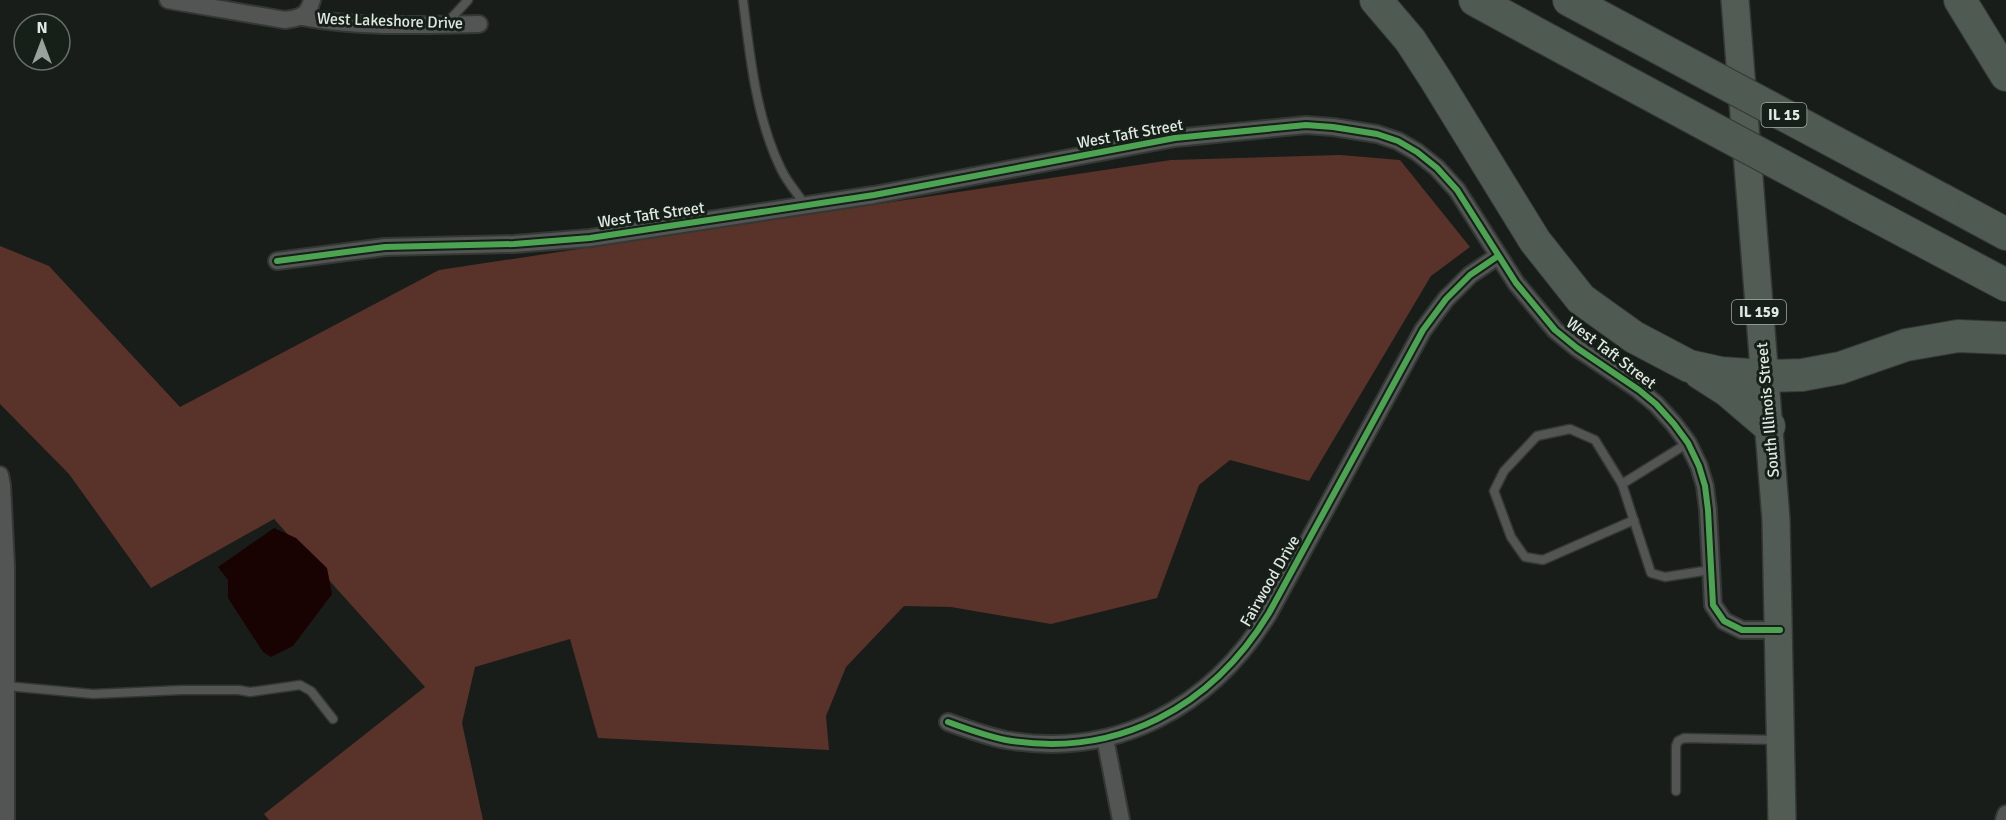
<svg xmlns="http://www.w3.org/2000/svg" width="2006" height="820" font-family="Signika,sans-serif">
<rect width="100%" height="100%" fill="#181d19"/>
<path fill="#59322a" d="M1340 155 1400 160 1470 247 1431 276 1309 481 1230 460 1199 485 1157 598 1051 624 951 607 904 606 846 667 826 716 829 750 598 738 570 639 475 667 462 723 483 820H269L264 814 425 687 274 519 151 588 69 474 0 404V246L49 266 180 407 439 270 1171 160Z"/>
<path fill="#190302" d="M274 528 296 538 327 568 332 594 293 646 271 657 263 652 228 598V580L218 567Z"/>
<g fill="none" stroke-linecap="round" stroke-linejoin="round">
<g stroke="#343834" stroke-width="11">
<g id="service">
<path d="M743 0C750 57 756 119 782 171 788 183 798 194 805 205"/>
<path d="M446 24 468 0"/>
<path d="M1688 443 1622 484 1651 573 1665 577 1710 570"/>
<path d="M1622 484 1595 440 1570 429 1537 436 1504 471 1494 491 1511 537 1525 557 1543 560 1634 520"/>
<path d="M6 686 93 694 182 690H239L250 692 300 685 311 691 333 719"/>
<path d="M1676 791V746L1678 741 1684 738 1778 740"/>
</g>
</g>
<g stroke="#343834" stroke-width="20">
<g id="minor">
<path d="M168 0 285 20C300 18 308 16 312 0"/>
<path d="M302 17C359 28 420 25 479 24"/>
<path d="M277 261 385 247 514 244 590 238 874 195 1175 138 1306 125 1333 127 1377 134 1398 141 1417 152 1437 168 1457 190 1516 283 1555 330 1577 348 1639 390 1656 404 1674 424 1688 443 1699 466 1705 486 1708 510 1713 605 1724 621 1742 630H1780"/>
<path d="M0 475 2 485 6 565V820"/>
<path d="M948 722C967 729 986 736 1006 740 1117 759 1212 707 1269 613L1423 330 1446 299 1470 275 1498 256"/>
<path d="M1105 738 1121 820"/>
<path d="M2004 820 2006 814"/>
</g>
</g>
<g stroke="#343834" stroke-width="30">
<path id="primary" d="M1735 0 1776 520 1782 820"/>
</g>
<g stroke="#343834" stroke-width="34">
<g id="motorway">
<path d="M1376 0 1410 40 1436 80 1535 241 1581 299 1634 337 1689 366 1721 373 1764 376 1802 375 1840 368 1906 345 1958 336 2006 338"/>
<path d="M1475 0 1541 36"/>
<path d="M1569 0 1625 30"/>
<path d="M1960 0 2006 75"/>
<path d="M1943 200 2006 234"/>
<path d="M1857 206 2006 285"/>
<path d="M1700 373 1728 391 1769 426"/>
</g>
</g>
<use href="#service" stroke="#525553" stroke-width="8"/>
<use href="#minor" stroke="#525553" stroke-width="16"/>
<use href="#primary" stroke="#525c55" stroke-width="27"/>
<use href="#motorway" stroke="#4e5a52" stroke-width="32"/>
<g stroke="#343834" stroke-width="34" stroke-linecap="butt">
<g id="motorway-bridge">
<path d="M1625 30 1943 200"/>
<path d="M1541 36 1857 206"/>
</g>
</g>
<use href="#motorway-bridge" stroke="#4e5a52" stroke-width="32"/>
<g stroke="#161f18" stroke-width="10">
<g id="cycleway">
<path d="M277 261 385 247 514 244 590 238 874 195 1175 138 1306 125 1333 127 1377 134 1398 141 1417 152 1437 168 1457 190 1516 283 1555 330 1577 348 1639 390 1656 404 1674 424 1688 443 1699 466 1705 486 1708 510 1713 605 1724 621 1742 630H1780"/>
<path d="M948 722C967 729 986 736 1006 740 1117 759 1212 707 1269 613L1423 330 1446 299 1470 275 1498 256"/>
</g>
</g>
<use href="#cycleway" stroke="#4ca352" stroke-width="6"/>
</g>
<g text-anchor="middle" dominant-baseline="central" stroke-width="6" stroke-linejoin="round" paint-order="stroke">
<g fill="#161f18" stroke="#a4aca6" stroke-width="1.5">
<rect x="1761.5" y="103" width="45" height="24" rx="4.5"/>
<rect x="1732" y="300" width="54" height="24" rx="4.5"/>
</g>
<g font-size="15" font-weight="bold" fill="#e1e8e3">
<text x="1784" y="115">IL 15</text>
<text x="1759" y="312">IL 159</text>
</g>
<g font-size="16" fill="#e1e8e3" stroke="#161f18">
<text transform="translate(390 21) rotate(2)">West Lakeshore Drive</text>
<text transform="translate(1130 134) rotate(-10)">West Taft Street</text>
<text transform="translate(651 215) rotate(-8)">West Taft Street</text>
<text transform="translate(1611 353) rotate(37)">West Taft Street</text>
<text transform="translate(1768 410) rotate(-95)">South Illinois Street</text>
<text transform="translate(1270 581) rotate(-60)">Fairwood Drive</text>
</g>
</g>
<g transform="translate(42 42)"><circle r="28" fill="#161f18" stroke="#676f69" stroke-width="1.5"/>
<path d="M0-4.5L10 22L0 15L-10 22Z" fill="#9ba19c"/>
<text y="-9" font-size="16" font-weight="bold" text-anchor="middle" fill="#e1e8e3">N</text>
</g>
</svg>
